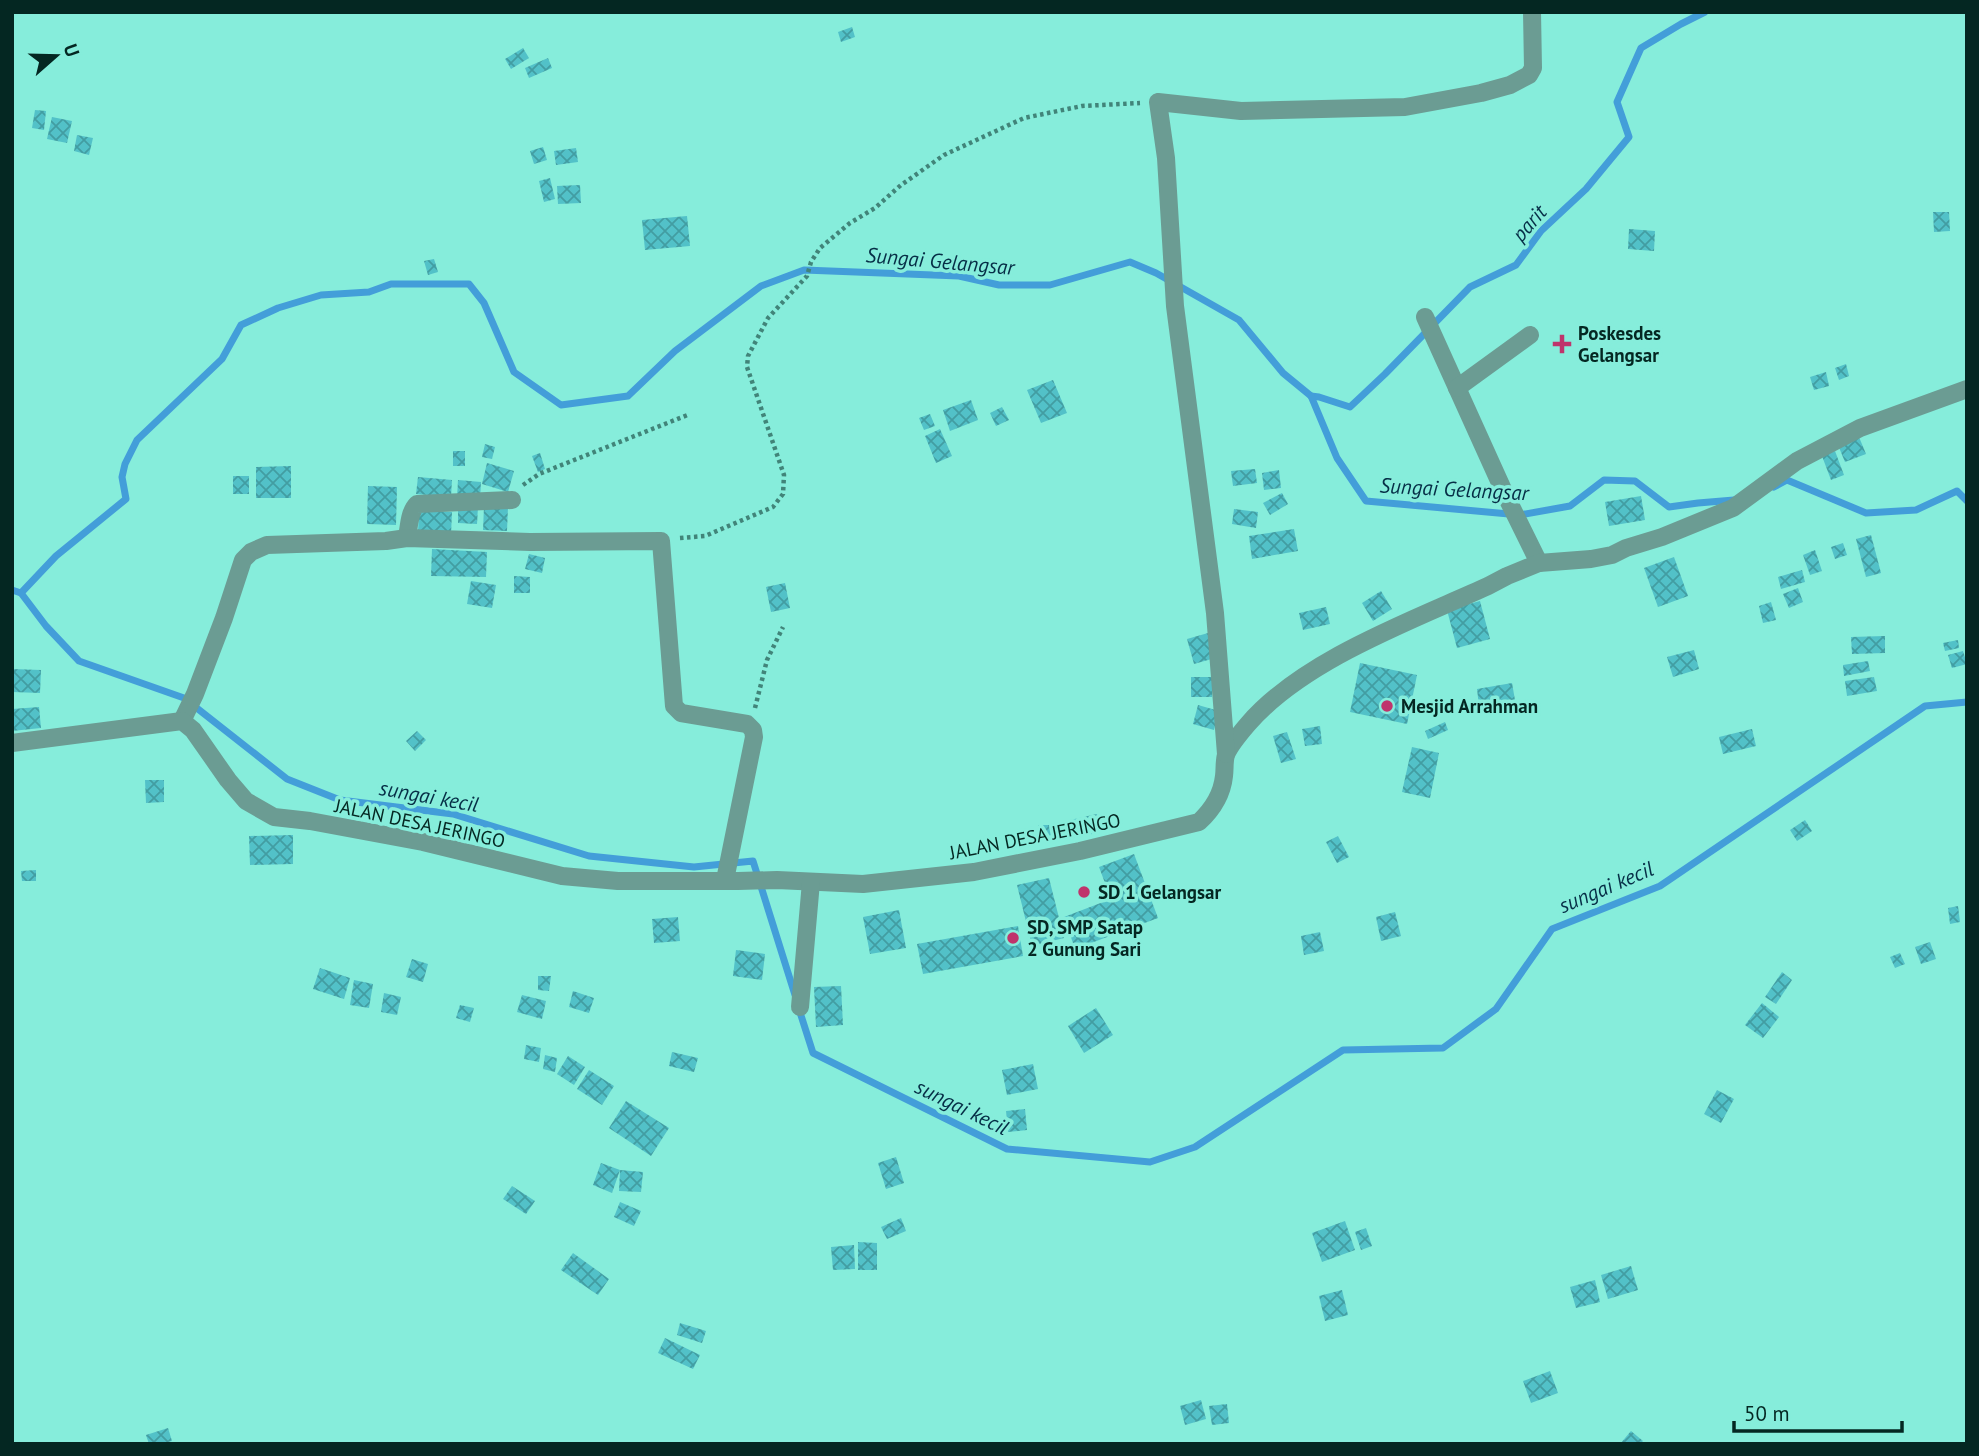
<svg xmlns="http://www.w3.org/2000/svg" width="1979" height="1456" font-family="'PT Sans',sans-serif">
<defs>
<pattern id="building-cross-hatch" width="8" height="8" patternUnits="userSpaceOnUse" patternTransform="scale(1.75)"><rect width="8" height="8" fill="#52c1c8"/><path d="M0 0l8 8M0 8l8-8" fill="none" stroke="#429da2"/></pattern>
</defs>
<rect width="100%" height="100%" fill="#86eddb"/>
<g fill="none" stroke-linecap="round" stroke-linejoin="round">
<g stroke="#439ed9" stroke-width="7">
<path d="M1311 396 1319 397 1350 407 1385 374 1470 287 1516 265 1541 231 1586 189 1629 137 1617 102 1641 48 1681 24 1705 12"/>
<path d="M1774 487 1787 480 1866 513 1916 510 1957 491 1967 501"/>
<path d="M12 590 21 593 56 556 126 499 122 477 125 464 137 440 222 359 241 325 278 308 321 295 369 292 391 284H469L484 303 514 372 561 405 628 396 675 351 761 286 804 270 959 276 999 285H1050L1130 262 1156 273 1239 320 1283 373 1311 396 1337 458 1366 501 1520 515 1570 506 1604 480 1635 481 1669 507 1698 503 1734 500"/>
<path d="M21 593 46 626 79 661 184 698 287 779 340 800 453 814 589 856 694 867 753 861 795 995"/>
<path d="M798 1006 813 1053 1007 1149 1150 1162 1195 1147 1343 1050 1443 1048 1496 1009 1552 929 1660 886 1925 706 1967 702"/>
</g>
</g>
<g fill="url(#building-cross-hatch)">
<path d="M852 27 855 37 841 42 838 32Z"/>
<path d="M523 48 529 58 511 69 505 59Z"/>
<path d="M548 58 552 68 529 78 525 68Z"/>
<path d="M35 110 46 111 44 130 32 128Z"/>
<path d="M52 117 72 121 67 143 47 139Z"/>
<path d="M77 135 93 138 89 155 74 151Z"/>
<path d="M543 147 547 160 534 164 530 151Z"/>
<path d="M576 148 578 162 556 165 554 151Z"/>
<path d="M550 178 555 199 544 202 539 181Z"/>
<path d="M580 185 581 203 558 204 557 186Z"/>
<path d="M1933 212H1949L1950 231 1934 232Z"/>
<path d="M687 216 690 246 645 250 642 220Z"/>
<path d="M1629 229 1655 231 1654 251 1628 249Z"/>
<path d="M434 259 438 272 428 275 424 261Z"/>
<path d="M1846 364 1849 376 1839 380 1835 368Z"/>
<path d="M1826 372 1829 386 1814 390 1810 377Z"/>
<path d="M1053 380 1067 413 1041 423 1027 390Z"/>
<path d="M971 400 978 420 950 431 943 410Z"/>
<path d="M1002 407 1009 420 996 426 990 413Z"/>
<path d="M930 414 935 426 924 430 919 418Z"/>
<path d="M940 429 952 456 936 463 925 436Z"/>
<path d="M1859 437 1866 454 1845 462 1838 445Z"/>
<path d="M485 444 495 447 492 459 482 457Z"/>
<rect x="453" y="451" width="12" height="15"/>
<path d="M1835 451 1844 475 1831 480 1822 456Z"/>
<path d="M540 453 545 469 538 472 532 456Z"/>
<path d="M487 463 514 471 508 492 482 484Z"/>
<path d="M291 466V498H256V467Z"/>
<path d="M1255 469 1257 483 1233 486 1231 471Z"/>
<path d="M1279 470 1281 488 1264 490 1262 473Z"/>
<rect x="233" y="476" width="16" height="18"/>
<path d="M418 477 452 480 451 497 416 494Z"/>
<path d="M458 480 481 482 480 500 457 498Z"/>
<path d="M368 486 397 487 396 525 367 524Z"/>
<path d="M1282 493 1288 504 1270 515 1263 503Z"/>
<path d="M1641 496 1645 520 1609 526 1605 502Z"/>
<path d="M484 506 508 507 507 531 483 530Z"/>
<path d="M458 507H478L477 524 458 523Z"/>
<path d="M1234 509 1258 512 1256 528 1232 524Z"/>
<path d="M419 511 452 512 451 535 418 534Z"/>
<path d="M1294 529 1298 551 1252 559 1249 536Z"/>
<path d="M1871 535 1881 573 1866 577 1856 539Z"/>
<path d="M1843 543 1847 555 1835 559 1831 547Z"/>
<path d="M432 549 487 552 486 577 431 576Z"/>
<path d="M1815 550 1822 571 1810 575 1803 555Z"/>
<path d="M529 554 545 558 542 573 525 569Z"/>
<path d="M1674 557 1688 596 1658 607 1644 568Z"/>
<path d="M1802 570 1805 582 1781 589 1778 577Z"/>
<path d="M514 576 530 577V593H514Z"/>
<path d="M471 581 496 585 492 608 467 604Z"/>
<path d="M785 583 790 608 771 612 766 587Z"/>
<path d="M1798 588 1803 602 1789 608 1783 594Z"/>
<path d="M1381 591 1392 609 1373 621 1362 603Z"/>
<path d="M1480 601 1490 639 1457 648 1447 610Z"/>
<path d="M1771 602 1776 620 1763 623 1759 606Z"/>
<path d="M1326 607 1330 624 1303 630 1299 613Z"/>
<path d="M1208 633 1215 658 1194 664 1187 639Z"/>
<path d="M1885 636V653L1852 654 1851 637Z"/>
<path d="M1958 640 1959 648 1945 651 1943 643Z"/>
<path d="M1694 650 1699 669 1673 677 1667 657Z"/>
<path d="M1963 651 1967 664 1952 668 1948 655Z"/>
<path d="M1868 661 1870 671 1844 676 1843 665Z"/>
<path d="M1360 663 1417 675 1407 724 1350 712Z"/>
<path d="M12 669 41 670 40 693 12 692Z"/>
<rect x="1191" y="677" width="21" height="20"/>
<path d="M1874 677 1877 691 1847 696 1845 681Z"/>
<path d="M1512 683 1515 700 1479 706 1477 689Z"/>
<path d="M1198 705 1219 711 1214 730 1193 724Z"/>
<path d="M39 707 41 728 12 731V709Z"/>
<path d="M1445 722 1448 730 1428 739 1425 731Z"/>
<path d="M1320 726 1322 744 1305 746 1302 729Z"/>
<path d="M1752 729 1756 746 1723 754 1719 737Z"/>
<path d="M417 731 426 740 415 751 406 741Z"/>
<path d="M1287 732 1296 759 1281 763 1273 736Z"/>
<path d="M1412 747 1439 753 1430 798 1402 792Z"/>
<path d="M145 780H164V802L146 803Z"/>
<path d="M1097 814 1101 832 1074 838 1070 820Z"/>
<path d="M1805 820 1812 831 1797 841 1790 830Z"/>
<path d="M1038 825H1059V841L1038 840Z"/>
<path d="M293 835V864L250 865 249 836Z"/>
<path d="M1338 836 1349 857 1337 863 1326 842Z"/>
<path d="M1134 854 1158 918 1075 949 1064 917 1111 899 1099 867Z"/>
<path d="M36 870V881H22L21 871Z"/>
<path d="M1049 878 1064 938 1032 946 1017 885Z"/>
<path d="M1958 906 1960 922 1950 924 1948 908Z"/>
<path d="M899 910 906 948 870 954 863 917Z"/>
<path d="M1395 912 1401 936 1381 941 1376 917Z"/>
<path d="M678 917 680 941 654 943 652 919Z"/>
<path d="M1018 926 1023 956 923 974 917 944Z"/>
<path d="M1320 932 1324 951 1304 955 1301 936Z"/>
<path d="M1930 942 1936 959 1921 964 1915 947Z"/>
<path d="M736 950 765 954 762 980 733 976Z"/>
<path d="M1900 953 1905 964 1895 968 1890 957Z"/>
<path d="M412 959 428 964 423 982 406 977Z"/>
<path d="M320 968 350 978 344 999 313 989Z"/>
<path d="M1782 972 1792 980 1776 1004 1765 997Z"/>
<path d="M538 976H551L549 991 538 990Z"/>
<path d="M354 980 373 984 369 1008 350 1005Z"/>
<path d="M841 986 843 1025 816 1027 814 987Z"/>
<path d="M573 991 594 998 589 1013 569 1007Z"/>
<path d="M384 993 401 997 397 1015 381 1012Z"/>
<path d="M522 995 546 1001 542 1019 517 1012Z"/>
<path d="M1762 1003 1779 1017 1763 1038 1745 1025Z"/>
<path d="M460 1005 474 1008 470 1022 456 1018Z"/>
<path d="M1096 1008 1113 1035 1084 1053 1068 1026Z"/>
<path d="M526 1045 541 1048 539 1062 524 1059Z"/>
<path d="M672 1052 698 1058 694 1072 669 1066Z"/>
<path d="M545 1055 557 1058 555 1072 543 1069Z"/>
<path d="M568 1056 585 1067 574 1085 557 1074Z"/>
<path d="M1033 1064 1038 1089 1007 1095 1002 1070Z"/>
<path d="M589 1070 614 1086 602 1105 577 1089Z"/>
<path d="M1717 1090 1734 1099 1721 1123 1704 1114Z"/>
<path d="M626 1101 669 1128 651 1156 609 1128Z"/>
<path d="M1025 1109 1027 1130 1008 1132 1006 1111Z"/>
<path d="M896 1157 904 1183 886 1189 878 1163Z"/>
<path d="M601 1163 620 1170 612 1193 593 1185Z"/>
<path d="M620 1170 643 1172 641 1192 619 1191Z"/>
<path d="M512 1186 535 1201 526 1214 503 1199Z"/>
<path d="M620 1202 641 1211 634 1226 614 1217Z"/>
<path d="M901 1218 906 1231 887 1239 881 1227Z"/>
<path d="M1345 1221 1355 1250 1322 1262 1312 1233Z"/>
<path d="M1366 1228 1372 1246 1361 1250 1355 1232Z"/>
<path d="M858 1242 877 1243V1270H858Z"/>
<path d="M854 1245 855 1269 833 1270 831 1247Z"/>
<path d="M573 1253 609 1279 598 1295 561 1270Z"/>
<path d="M1631 1266 1638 1290 1608 1299 1601 1275Z"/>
<path d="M1595 1280 1600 1302 1576 1308 1570 1287Z"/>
<path d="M1342 1290 1348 1315 1325 1321 1319 1296Z"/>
<path d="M680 1323 706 1331 702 1343 677 1335Z"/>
<path d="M665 1338 700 1355 693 1369 658 1353Z"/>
<path d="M1550 1371 1558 1393 1531 1403 1523 1381Z"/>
<path d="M1201 1400 1206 1419 1185 1425 1180 1406Z"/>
<path d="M1227 1404 1229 1423 1212 1425 1209 1406Z"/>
<path d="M168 1428 172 1441 160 1444H149L146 1435Z"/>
<path d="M1631 1431 1643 1441 1640 1444H1620Z"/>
</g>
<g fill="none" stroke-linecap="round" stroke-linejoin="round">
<g stroke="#418479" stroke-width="4.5" stroke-dasharray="3.5 3.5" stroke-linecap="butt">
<path d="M523 485 539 474 690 414"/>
<path d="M680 538 705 536 773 507 783 494 784 475 747 367 748 356 768 318 807 276 811 262 820 248 850 223 875 208 901 185 944 155 1024 118 1082 106 1140 103"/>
<path d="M755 708 767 660 783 627"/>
</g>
<g stroke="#6b9c93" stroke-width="18">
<path d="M1425 317 1505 494 1539 563"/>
<path d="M1457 388 1530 335"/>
<path d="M407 538C409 527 409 512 417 504L512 500"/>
<path d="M182 721 195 694 224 618 243 560 251 552 267 545 386 541 407 538 530 542 661 541 674 706 681 713 747 724 753 730 754 737 725 880"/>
<path d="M12 743C69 736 125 728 182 721L193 730 228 780 246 801 274 817 310 821 423 842 562 876 618 881H738L777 880 863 884 974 872 1080 851 1199 822C1213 809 1222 795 1224 776 1225 769 1224 761 1226 755 1229 747 1242 731 1248 724 1303 660 1411 621 1488 586L1507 576 1539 563 1591 559 1612 555 1626 548 1662 537 1733 508 1797 461 1860 428 1967 389"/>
<path d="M1226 754 1215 613 1175 306 1166 158 1158 102 1241 111 1405 107 1481 93 1510 85 1529 75 1533 68 1532 12"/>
<path d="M800 1007 811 882"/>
</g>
</g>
<g fill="#bf346c" stroke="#86eddb" stroke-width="2.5">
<path d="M1558.5 333.5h7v7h7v7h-7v7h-7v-7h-7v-7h7z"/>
<circle cx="1387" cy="706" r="7"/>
<circle cx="1084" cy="892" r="7"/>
<circle cx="1013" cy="938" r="7"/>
</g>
<g text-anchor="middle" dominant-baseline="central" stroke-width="7" stroke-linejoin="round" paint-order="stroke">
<g font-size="19" font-weight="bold" fill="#042722" stroke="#86eddb" text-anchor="start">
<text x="1578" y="333">Poskesdes<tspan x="1578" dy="22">Gelangsar</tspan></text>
<text x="1401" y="706">Mesjid Arrahman</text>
<text x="1098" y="892">SD 1 Gelangsar</text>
<text x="1027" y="927">SD, SMP Satap<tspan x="1027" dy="22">2 Gunung Sari</tspan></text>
</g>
<g font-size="19" fill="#042722" stroke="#86eddb">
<text transform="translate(420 823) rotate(12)">JALAN DESA JERINGO</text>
<text transform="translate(1035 836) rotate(-11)">JALAN DESA JERINGO</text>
</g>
<g font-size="21" font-style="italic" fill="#062e46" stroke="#86eddb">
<text transform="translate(1529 223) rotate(-49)">parit</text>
<text transform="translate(940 261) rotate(5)">Sungai Gelangsar</text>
<text transform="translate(1454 489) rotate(3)">Sungai Gelangsar</text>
<text transform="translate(429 796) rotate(10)">sungai kecil</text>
<text transform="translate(1606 887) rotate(-23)">sungai kecil</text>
<text transform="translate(962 1107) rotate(26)">sungai kecil</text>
</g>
</g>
<rect width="1979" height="1456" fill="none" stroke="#042722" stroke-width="28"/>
<g transform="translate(56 56) rotate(70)" stroke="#86eddb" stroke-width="5" paint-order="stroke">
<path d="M0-5L12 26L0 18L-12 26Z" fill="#042722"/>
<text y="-10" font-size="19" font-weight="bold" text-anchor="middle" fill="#042722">U</text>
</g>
<path d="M1734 1421v10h168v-10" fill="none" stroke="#042722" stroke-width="3.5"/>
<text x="1744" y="1421" font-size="21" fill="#042722" stroke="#86eddb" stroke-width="5" paint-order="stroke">50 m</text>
</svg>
